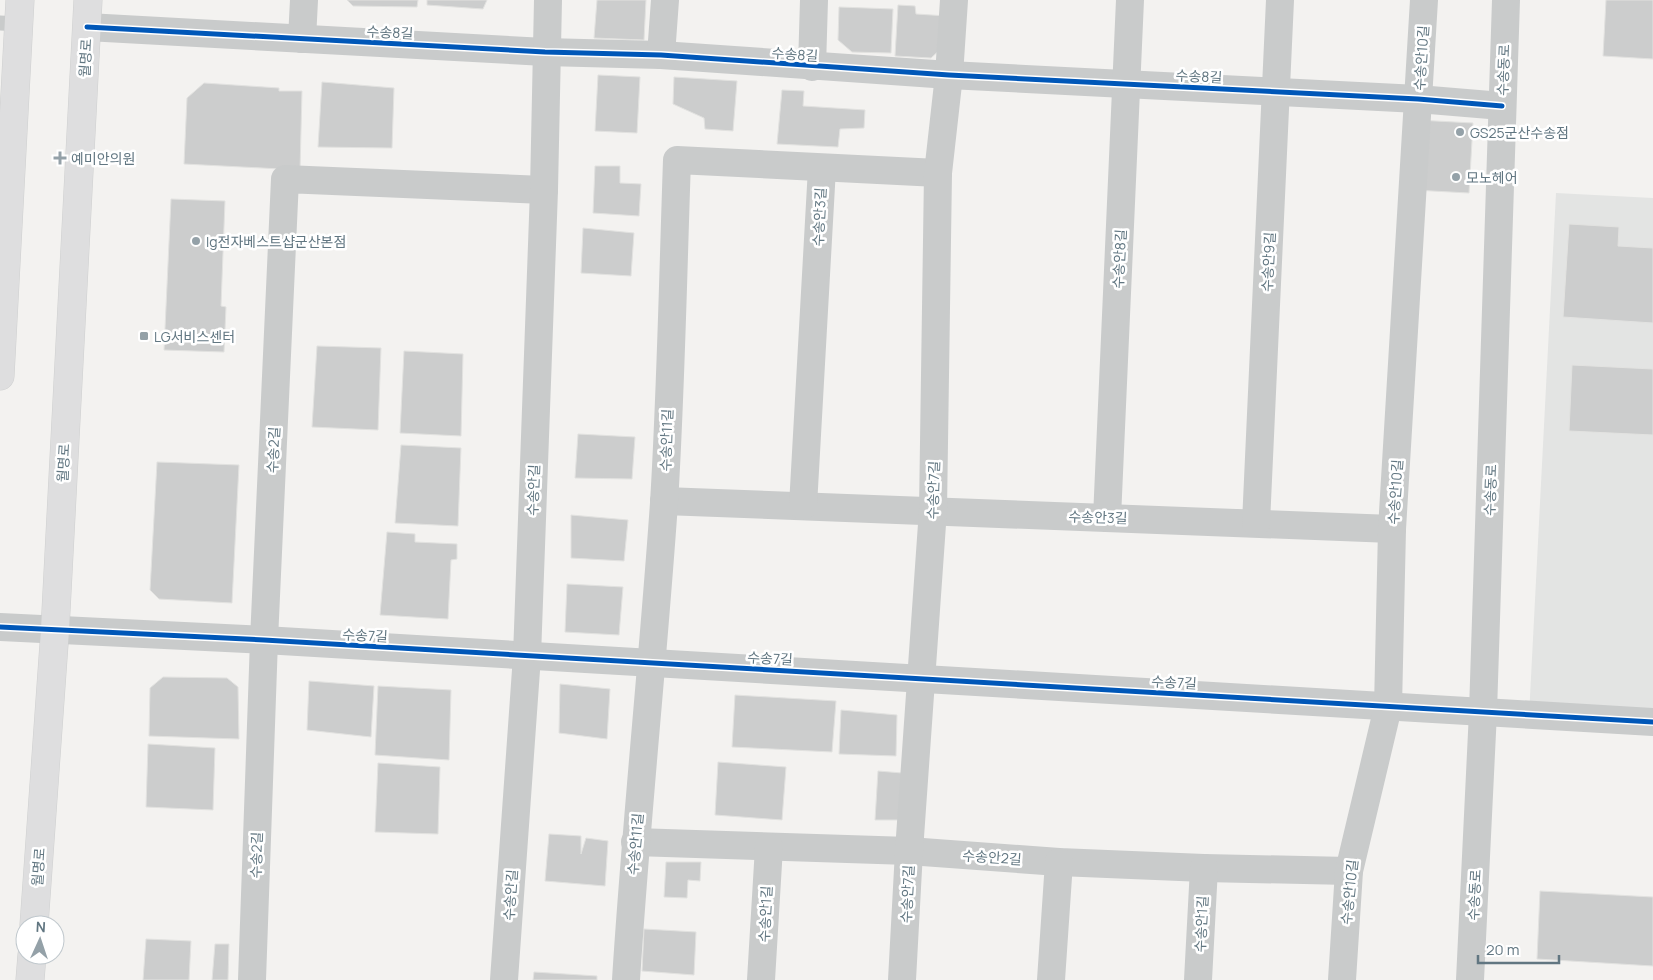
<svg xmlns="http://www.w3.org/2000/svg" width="1653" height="980" font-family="Manrope,'Noto Sans KR',sans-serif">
<rect width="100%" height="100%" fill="#f3f2f0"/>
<path fill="#e3e4e3" d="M1556 193 1653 198V722L1529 716Z"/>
<g fill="#cccdcd" stroke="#e2e2e0">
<path d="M347 0H418L417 7 353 6Z"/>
<path d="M427 0H487L483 9 427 5Z"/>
<path d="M597 0H646L644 40 594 38Z"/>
<path d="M1606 0H1653V59L1603 56Z"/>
<path d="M898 5 915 6 916 14 947 16 946 44 931 58 895 56Z"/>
<path d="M839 7 893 9 891 53 852 52 838 40Z"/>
<path d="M598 75 640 77 637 133 595 131Z"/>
<path d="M674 77 737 81 733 131 705 129 704 118 673 104Z"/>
<path d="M322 82 394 88 392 148 318 147Z"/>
<path d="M204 83 279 88V91H302L300 170 184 164 187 98Z"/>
<path d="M782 90 804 91 803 106 865 110 864 128 840 129 838 147 777 144Z"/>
<path d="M1417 120 1473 123 1469 193 1414 190Z"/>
<path d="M595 166H620V183L641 184 639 216 593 213Z"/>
<path d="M171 199 225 201 221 306 226 307 224 352 164 350Z"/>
<path d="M1569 224 1619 227 1618 246 1653 248V323L1563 317Z"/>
<path d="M583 228 634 233 631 276 581 273Z"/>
<path d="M317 346 381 348 378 430 312 427Z"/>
<path d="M404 351 463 354 461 436 400 433Z"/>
<path d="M1572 365 1653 369V435L1569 431Z"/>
<path d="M578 434 635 437 632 479 575 478Z"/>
<path d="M401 445 461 448 458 526 395 523Z"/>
<path d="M157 462 239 465 232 603 159 599 150 590Z"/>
<path d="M571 515 628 520 624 561 571 558Z"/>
<path d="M387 532 415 534V542L457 544V559L451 560 448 619 380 615Z"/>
<path d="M567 584 623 587 619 635 565 632Z"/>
<path d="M163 677 227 678 238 687 239 739 149 736 150 688Z"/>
<path d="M309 681 374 686 371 737 307 730Z"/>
<path d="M560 684 610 689 607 739 559 733Z"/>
<path d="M378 686 451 690 449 760 375 755Z"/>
<path d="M735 695 836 701 832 752 732 747Z"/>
<path d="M841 710 897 715 896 756 839 754Z"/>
<path d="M148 744 215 748 213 810 146 807Z"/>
<path d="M718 762 786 767 782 820 715 815Z"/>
<path d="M378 763 440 767 438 834 375 832Z"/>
<path d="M878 771 902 773 899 820H875Z"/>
<path d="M549 834 581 836V854L586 838 608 841 605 886 545 881Z"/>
<path d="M666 862H701L700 881 688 880 687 898 664 897Z"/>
<path d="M1540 891 1653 897V966L1537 959Z"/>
<path d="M644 929 696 932 694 975 642 971Z"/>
<path d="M146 939 191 941 189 980H143Z"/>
<path d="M215 944H229L228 980H212Z"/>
<path d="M534 972 597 976V980H533Z"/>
</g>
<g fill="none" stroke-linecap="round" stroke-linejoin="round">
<g stroke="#cfd0d0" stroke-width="29">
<g id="secondary">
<path d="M0 376 20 0"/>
<path d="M34 925 55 630 88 0"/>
<path d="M30 980 32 955"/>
</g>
</g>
<path stroke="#c9cbcb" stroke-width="15" d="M0 23 19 24"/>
<g stroke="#c9cbcb" stroke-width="28">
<path d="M87 27 545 52 661 55 949 75 1418 99 1502 106"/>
<path d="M302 39 304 0"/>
<path d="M661 55 665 0"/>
<path d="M812 67 814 0"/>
<path d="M664 501 1392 529"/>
<path d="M803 506 822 168"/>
<path d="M1107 518 1130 0"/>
<path d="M1256 523 1280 0"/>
<path d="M0 627 264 640 1653 722"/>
<path d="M635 842 909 851 1059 862 1204 868 1349 871"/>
<path d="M252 980 264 640 285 179 544 190"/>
<path d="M504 980 527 656 544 190 548 0"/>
<path d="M626 980C636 821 653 662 664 503 671 389 673 274 677 160L938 173"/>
<path d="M761 980 769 847"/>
<path d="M902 980 909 851 933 510 938 173 949 75 954 0"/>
<path d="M1051 980 1059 862"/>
<path d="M1198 980 1204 868"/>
<path d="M1342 980 1349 871 1388 707 1392 529 1424 0"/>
<path d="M1470 980 1483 712 1506 0"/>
</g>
<use href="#secondary" stroke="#dededf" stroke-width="28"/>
<g stroke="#fff" stroke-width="8">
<g id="cycleway">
<path d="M87 27 545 52 661 55 949 75 1418 99 1502 106"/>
<path d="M0 627 264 640 1653 722"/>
</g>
</g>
<use href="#cycleway" stroke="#0057b8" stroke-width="5"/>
</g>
<g fill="#94a1a8" stroke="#fff" stroke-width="2">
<circle cx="1460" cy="132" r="5"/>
<path d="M57.5 150.5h5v5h5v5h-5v5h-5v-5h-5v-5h5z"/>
<circle cx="1456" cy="177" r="5"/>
<circle cx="196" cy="241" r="5"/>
<rect x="139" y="331" width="10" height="10" rx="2.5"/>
</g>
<g text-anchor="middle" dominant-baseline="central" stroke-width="5" stroke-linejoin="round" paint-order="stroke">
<g font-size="14" fill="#617681" stroke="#fff">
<text transform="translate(390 32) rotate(3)">수송8길</text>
<text transform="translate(795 54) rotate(4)">수송8길</text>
<text transform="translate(85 58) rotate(-87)">월명로</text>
<text transform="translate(1421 58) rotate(-86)">수송안10길</text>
<text transform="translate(1503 70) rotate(-88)">수송동로</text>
<text transform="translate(1199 76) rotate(3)">수송8길</text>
<text transform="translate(819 217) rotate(-87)">수송안3길</text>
<text transform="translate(1119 259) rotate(-87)">수송안8길</text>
<text transform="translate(1268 262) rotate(-87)">수송안9길</text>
<text transform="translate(666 440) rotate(-88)">수송안11길</text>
<text transform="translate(273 450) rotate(-87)">수송2길</text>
<text transform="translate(63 463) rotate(-87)">월명로</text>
<text transform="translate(533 490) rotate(-88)">수송안길</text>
<text transform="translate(933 490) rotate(-88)">수송안7길</text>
<text transform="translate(1490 490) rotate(-88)">수송동로</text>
<text transform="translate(1395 492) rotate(-86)">수송안10길</text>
<text transform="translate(1098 517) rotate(2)">수송안3길</text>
<text transform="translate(365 635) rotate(3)">수송7길</text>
<text transform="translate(770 658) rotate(3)">수송7길</text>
<text transform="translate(1174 682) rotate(3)">수송7길</text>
<text transform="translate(635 844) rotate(-85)">수송안11길</text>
<text transform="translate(256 855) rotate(-88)">수송2길</text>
<text transform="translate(992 857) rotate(4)">수송안2길</text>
<text transform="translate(38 867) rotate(-86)">월명로</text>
<text transform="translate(1349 892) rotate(-84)">수송안10길</text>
<text transform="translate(907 894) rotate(-87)">수송안7길</text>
<text transform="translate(510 895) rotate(-86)">수송안길</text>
<text transform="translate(1474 895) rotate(-87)">수송동로</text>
<text transform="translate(765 914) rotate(-87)">수송안1길</text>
<text transform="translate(1201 924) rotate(-87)">수송안1길</text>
</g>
<g font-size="14" fill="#617681" stroke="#fff" text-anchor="start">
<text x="1470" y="132">GS25군산수송점</text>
<text x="71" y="158">예미안의원</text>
<text x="1466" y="177">모노헤어</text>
<text x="206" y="241">lg전자베스트샵군산본점</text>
<text x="154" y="336">LG서비스센터</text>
</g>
</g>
<g transform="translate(40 940) rotate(3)"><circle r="24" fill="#ffffff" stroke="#c0c8cd"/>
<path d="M0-4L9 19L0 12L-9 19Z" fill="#94a1a8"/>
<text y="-8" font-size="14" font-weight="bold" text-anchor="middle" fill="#617681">N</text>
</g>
<path d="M1478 955v8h81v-8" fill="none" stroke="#617681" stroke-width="2.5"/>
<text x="1486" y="955" font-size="15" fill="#617681" stroke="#ffffff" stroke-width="4" paint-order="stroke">20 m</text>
</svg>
